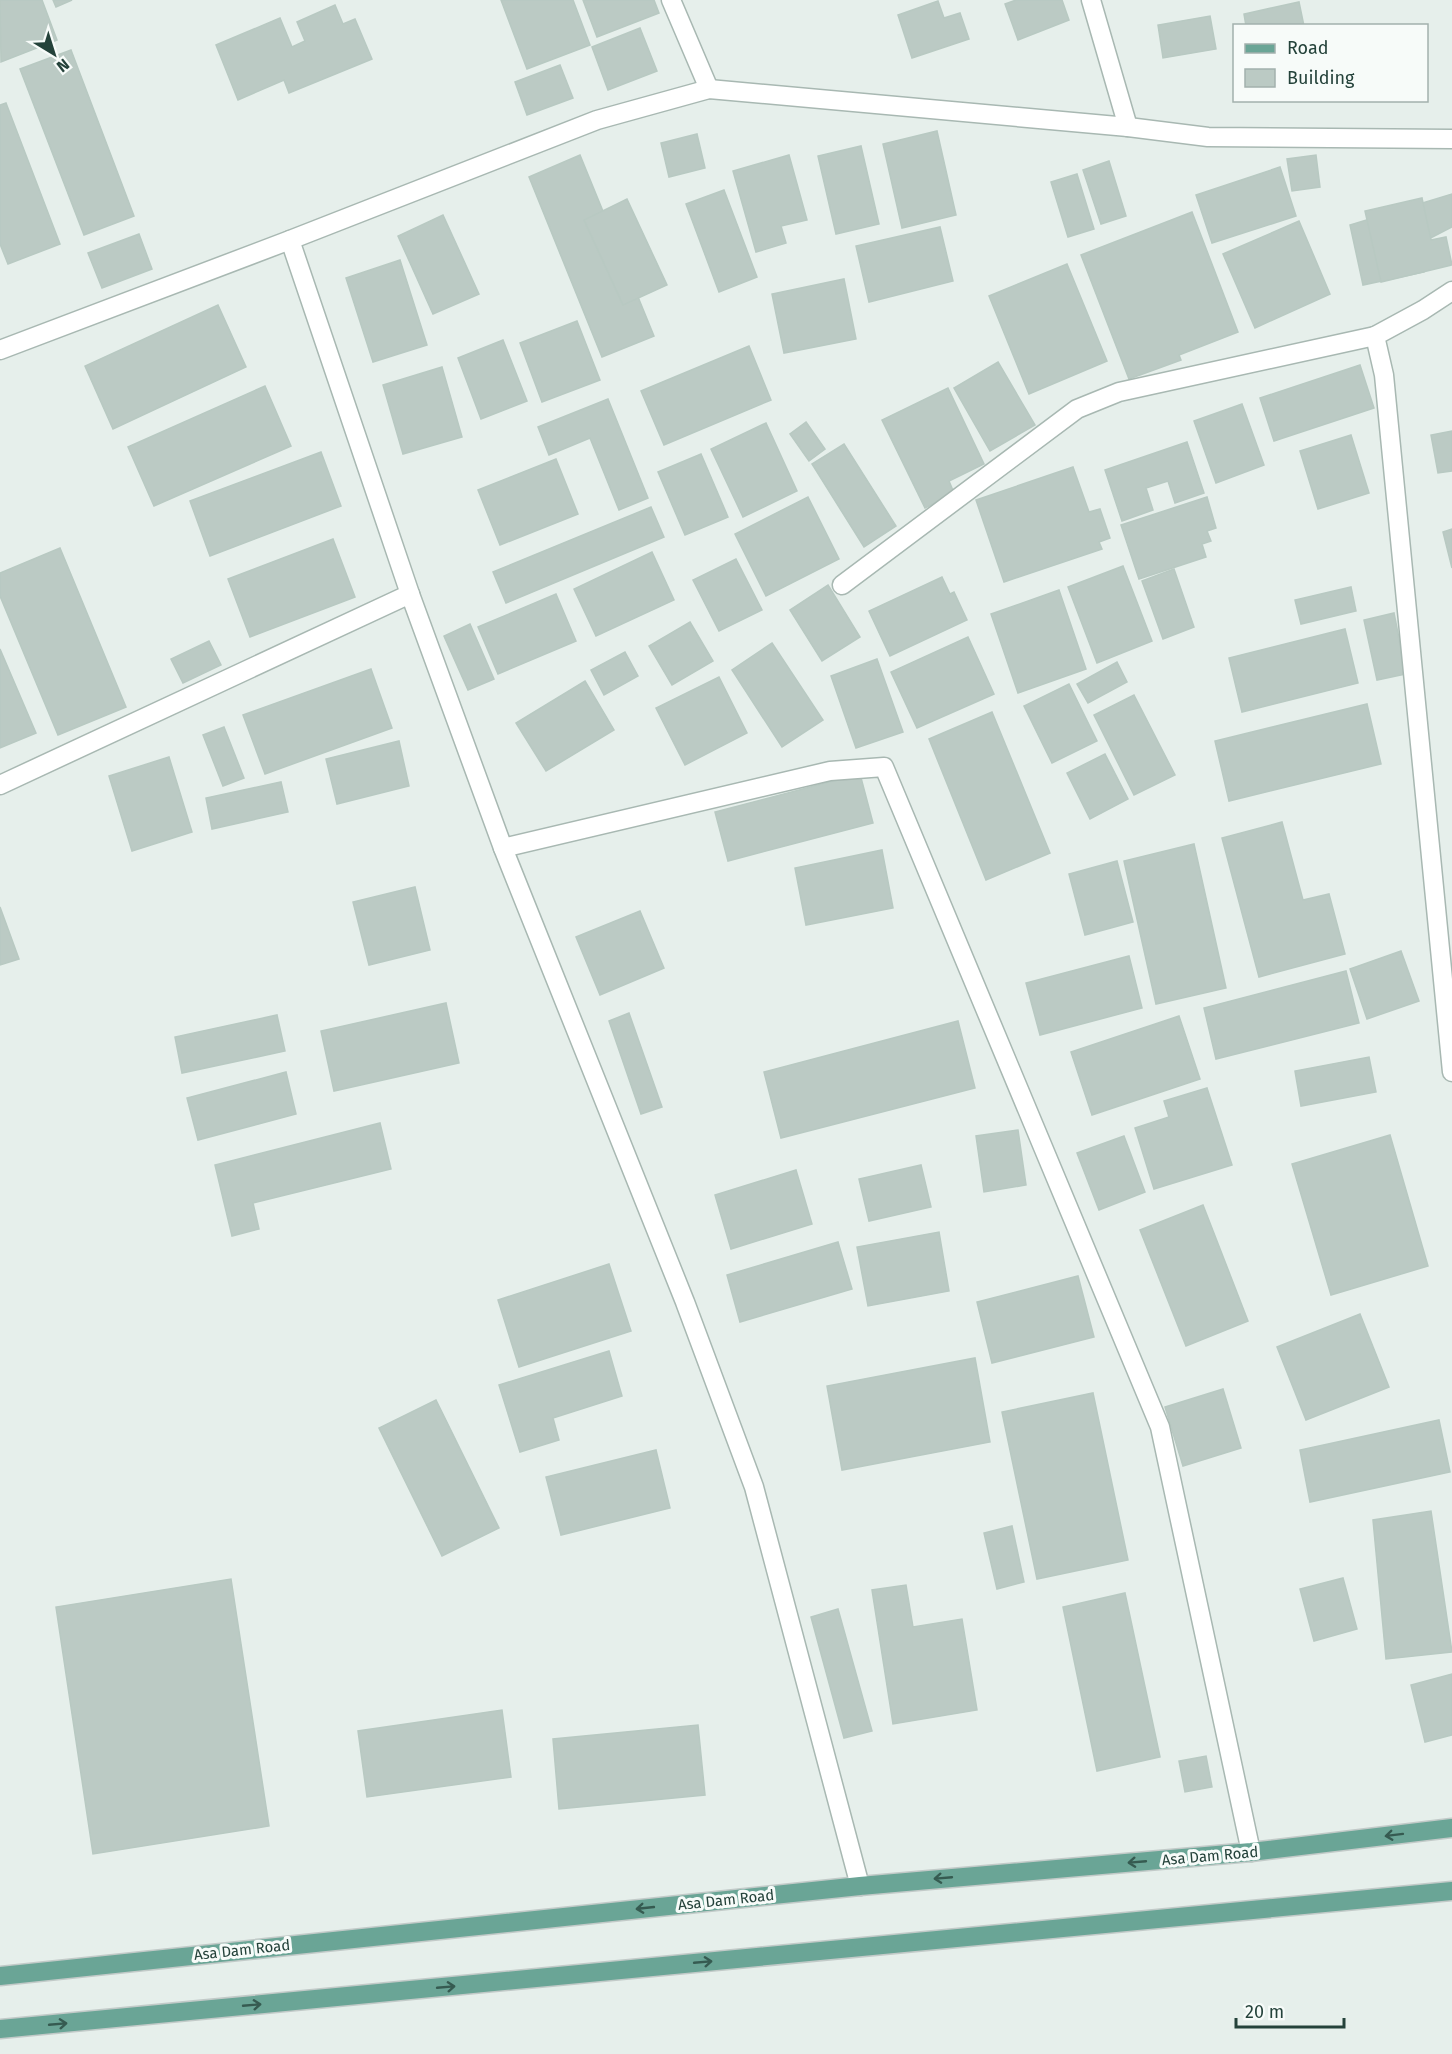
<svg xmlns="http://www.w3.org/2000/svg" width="1452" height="2054" font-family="'Fira Sans',sans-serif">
<rect width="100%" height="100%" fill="#e6efeb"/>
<g fill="#bbcac4" stroke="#b8c9c2" stroke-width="1.5">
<path d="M0 0H42L57 40 1 62Z"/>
<path d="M53 0H72L56 7Z"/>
<path d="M501 0H573L590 45 527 69Z"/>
<path d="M583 0H654L659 13 597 37Z"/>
<path d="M1016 0H1062L1069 20 1018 40 1005 4Z"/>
<path d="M938 1 944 18 960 13 969 39 912 58 898 15Z"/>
<path d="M1299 2 1304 26H1246L1244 14Z"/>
<path d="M335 5 343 24 355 19 372 59 289 93 284 80 238 100 216 45 280 18 292 47 305 41 297 22Z"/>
<path d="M1210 16 1216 49 1163 58 1158 25Z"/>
<path d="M640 28 657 71 608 90 592 47Z"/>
<path d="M71 50 134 216 84 235 20 69Z"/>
<path d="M560 65 573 98 527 115 515 82Z"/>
<path d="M6 103 60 244 8 264 0 244V105Z"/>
<path d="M937 131 956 215 902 228 883 144Z"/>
<path d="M697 134 705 168 669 177 661 143Z"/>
<path d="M861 146 879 224 836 234 818 156Z"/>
<path d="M580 155 654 336 602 357 529 177Z"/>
<path d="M789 155 807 220 781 226 786 243 756 252 733 171Z"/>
<path d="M1316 155 1320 187 1292 191 1287 159Z"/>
<path d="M1109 161 1126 216 1101 224 1083 170Z"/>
<path d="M1280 167 1296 216 1212 243 1196 195Z"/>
<path d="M1077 174 1094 229 1068 237 1051 182Z"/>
<path d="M724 190 757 277 719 292 686 204Z"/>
<path d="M1452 194V227L1417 245 1424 272 1363 285 1350 225Z"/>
<path d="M1422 198 1431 240 1446 237 1452 265 1381 282 1365 211Z"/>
<path d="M627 199 667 285 623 305 584 220Z"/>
<path d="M1192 212 1238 332 1179 355 1181 360 1129 379 1081 255Z"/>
<path d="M443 215 479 294 433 314 398 236Z"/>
<path d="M1299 221 1330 294 1255 328 1223 254Z"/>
<path d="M940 227 953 281 869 302 856 246Z"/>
<path d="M139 234 152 269 102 288 88 253Z"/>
<path d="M400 260 427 345 373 362 346 278Z"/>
<path d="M1067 264 1107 361 1029 394 989 296Z"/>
<path d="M844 279 856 339 784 353 772 294Z"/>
<path d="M218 305 246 367 113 429 85 366Z"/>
<path d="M577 321 600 380 542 402 520 343Z"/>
<path d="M503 340 527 401 481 419 458 358Z"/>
<path d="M749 346 771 400 664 445 641 391Z"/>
<path d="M998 362 1035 425 990 451 954 388Z"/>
<path d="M1360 365 1374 408 1274 441 1260 398Z"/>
<path d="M442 367 462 437 403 454 383 385Z"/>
<path d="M265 386 291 446 154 506 128 447Z"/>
<path d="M948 388 984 464 949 481 954 493 925 508 882 420Z"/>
<path d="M608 399 648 498 619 510 590 438 549 455 538 427Z"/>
<path d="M1242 404 1264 465 1216 483 1194 421Z"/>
<path d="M806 422 825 449 809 461 790 434Z"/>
<path d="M766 423 797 491 743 517 711 449Z"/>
<path d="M1452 431V471L1438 473 1431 435Z"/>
<path d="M1351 435 1369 493 1318 509 1300 451Z"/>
<path d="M1187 442 1204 493 1175 503 1168 481 1146 488 1153 510 1122 521 1105 470Z"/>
<path d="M844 444 896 526 864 547 812 464Z"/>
<path d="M321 452 341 506 210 556 190 501Z"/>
<path d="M701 454 728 517 685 535 658 472Z"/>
<path d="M556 459 578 514 500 545 478 490Z"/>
<path d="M1073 467 1089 512 1100 509 1110 538 1099 542 1102 549 1004 582 976 500Z"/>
<path d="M808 497 839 559 766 596 735 534Z"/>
<path d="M1207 497 1216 528 1207 531 1211 541 1202 544 1206 557 1139 579 1121 525Z"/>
<path d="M651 507 664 537 506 603 493 572Z"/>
<path d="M1452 529V568L1443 532Z"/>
<path d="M333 539 355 597 250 637 228 579Z"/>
<path d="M60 548 126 707 58 735 0 596V573Z"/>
<path d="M652 552 674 600 596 636 574 589Z"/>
<path d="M736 559 762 610 719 631 693 580Z"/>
<path d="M1123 566 1152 641 1097 663 1068 587Z"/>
<path d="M1174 569 1194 627 1163 639 1142 581Z"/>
<path d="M942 577 950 594 954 592 967 620 890 656 869 611Z"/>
<path d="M828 585 860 637 822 661 790 610Z"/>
<path d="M1351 587 1356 611 1301 624 1295 600Z"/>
<path d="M1059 590 1086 669 1018 693 991 614Z"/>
<path d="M556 594 576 641 498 674 478 627Z"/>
<path d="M1394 613 1406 674 1377 680 1364 620Z"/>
<path d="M690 622 713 661 672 685 649 646Z"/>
<path d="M470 624 494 679 468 690 444 636Z"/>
<path d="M1345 629 1358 683 1242 712 1229 658Z"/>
<path d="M968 637 994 694 917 728 891 672Z"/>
<path d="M209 641 221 665 183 683 171 659Z"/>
<path d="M772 643 823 720 782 747 732 670Z"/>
<path d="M0 649 36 733 0 748Z"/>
<path d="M625 652 638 676 604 695 591 670Z"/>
<path d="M877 659 903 732 856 748 831 676Z"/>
<path d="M1117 662 1127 682 1088 703 1077 684Z"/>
<path d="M371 669 392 728 265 774 243 715Z"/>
<path d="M719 677 747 733 685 765 656 708Z"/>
<path d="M585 681 614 730 546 771 516 723Z"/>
<path d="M1069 684 1097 741 1052 763 1024 706Z"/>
<path d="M1134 695 1175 775 1134 795 1094 715Z"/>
<path d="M1367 704 1381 764 1229 801 1215 741Z"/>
<path d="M992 712 1050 853 986 880 929 739Z"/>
<path d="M224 727 244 778 223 786 203 735Z"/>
<path d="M399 741 409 786 337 804 326 759Z"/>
<path d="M1105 754 1128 799 1090 819 1067 773Z"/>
<path d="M169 757 192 832 132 851 109 776Z"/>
<path d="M860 774 873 823 728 861 715 812Z"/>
<path d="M281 782 288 812 212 829 206 798Z"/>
<path d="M1282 822 1303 900 1329 894 1345 954 1259 977 1222 838Z"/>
<path d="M1194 844 1226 988 1156 1004 1124 861Z"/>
<path d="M882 850 893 908 806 925 795 868Z"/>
<path d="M1117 861 1133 922 1085 935 1069 874Z"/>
<path d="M415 887 430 950 369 965 353 902Z"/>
<path d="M0 907 19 959 0 965Z"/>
<path d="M640 911 664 968 600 995 576 937Z"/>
<path d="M1401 951 1419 1001 1367 1019 1350 969Z"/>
<path d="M1129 956 1142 1008 1040 1035 1026 983Z"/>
<path d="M1346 971 1359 1023 1216 1059 1204 1008Z"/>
<path d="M446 1003 459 1063 334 1091 321 1031Z"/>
<path d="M629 1013 662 1107 641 1114 609 1021Z"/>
<path d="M277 1015 285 1051 182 1073 175 1037Z"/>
<path d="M1179 1016 1200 1079 1092 1115 1071 1052Z"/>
<path d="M958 1021 975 1088 781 1138 764 1072Z"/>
<path d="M1369 1057 1376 1092 1301 1106 1295 1071Z"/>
<path d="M286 1072 296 1114 198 1140 187 1098Z"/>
<path d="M1207 1088 1232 1165 1154 1189 1135 1128 1169 1117 1164 1101Z"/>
<path d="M380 1123 391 1169 253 1203 259 1229 232 1236 215 1165Z"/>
<path d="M1018 1130 1026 1185 984 1192 976 1136Z"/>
<path d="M1390 1135 1428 1266 1331 1295 1292 1164Z"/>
<path d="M1124 1136 1145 1192 1099 1210 1077 1153Z"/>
<path d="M921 1165 931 1207 869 1221 859 1179Z"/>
<path d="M796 1170 812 1224 731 1249 715 1195Z"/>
<path d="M1203 1205 1248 1321 1186 1346 1140 1230Z"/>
<path d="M939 1232 949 1291 868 1306 857 1247Z"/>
<path d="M838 1242 852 1289 740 1322 727 1275Z"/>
<path d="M609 1264 631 1331 519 1367 498 1300Z"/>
<path d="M1078 1276 1094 1337 992 1363 977 1302Z"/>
<path d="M1360 1314 1389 1387 1306 1420 1277 1347Z"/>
<path d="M609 1351 622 1396 553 1418 559 1440 520 1452 499 1385Z"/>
<path d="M975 1358 990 1442 842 1470 827 1386Z"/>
<path d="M1223 1389 1241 1448 1183 1466 1165 1407Z"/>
<path d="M1093 1393 1128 1560 1037 1579 1002 1412Z"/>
<path d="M436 1400 499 1528 442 1556 379 1428Z"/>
<path d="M1439 1420 1450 1472 1310 1502 1300 1450Z"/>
<path d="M656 1450 670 1508 561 1535 546 1477Z"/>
<path d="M1431 1511 1452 1652 1386 1659 1373 1520Z"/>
<path d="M1012 1526 1024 1582 997 1589 984 1533Z"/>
<path d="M1343 1578 1357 1629 1314 1641 1300 1589Z"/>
<path d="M231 1579 269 1826 93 1854 56 1607Z"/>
<path d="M906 1585 913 1627 962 1619 977 1710 893 1724 872 1590Z"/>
<path d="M1125 1593 1160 1757 1097 1771 1063 1607Z"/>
<path d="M838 1609 872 1731 844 1738 811 1617Z"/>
<path d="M1452 1674V1735L1425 1742 1411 1685Z"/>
<path d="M502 1710 511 1777 367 1797 358 1731Z"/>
<path d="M698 1725 705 1795 559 1809 553 1739Z"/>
<path d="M1206 1756 1212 1787 1185 1792 1179 1761Z"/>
</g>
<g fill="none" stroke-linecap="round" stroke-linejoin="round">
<g stroke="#a8b8b2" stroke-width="21">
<g id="minor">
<path d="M671 0 709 89"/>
<path d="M1091 0 1128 127"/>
<path d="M290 240 410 594 503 848 685 1302 754 1487 860 1886"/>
<path d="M1452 291 1423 310 1375 336 1384 375 1452 1072"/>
<path d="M0 350 290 240 597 120 709 89 1128 127 1208 137 1452 139"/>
<path d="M842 585 1077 409 1119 392 1375 336"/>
<path d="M0 785 410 594"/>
<path d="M503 848 830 771 884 767 1160 1427 1251 1852"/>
</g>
</g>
<g stroke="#c2cac8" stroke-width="21">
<g id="primary">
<path d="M0 1976 860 1886 1251 1852 1452 1828"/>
<path d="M0 2029 1452 1891"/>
</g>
</g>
<use href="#minor" stroke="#fff" stroke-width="18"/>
<use href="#primary" stroke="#6aa596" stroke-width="18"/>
</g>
<defs><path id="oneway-shaft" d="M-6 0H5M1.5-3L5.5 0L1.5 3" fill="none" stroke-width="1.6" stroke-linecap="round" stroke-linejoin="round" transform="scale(1.5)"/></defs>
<g stroke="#365b51">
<use href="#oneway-shaft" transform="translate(1394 1835) rotate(173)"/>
<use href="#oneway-shaft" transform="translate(1137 1862) rotate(175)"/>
<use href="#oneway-shaft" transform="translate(943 1878) rotate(175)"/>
<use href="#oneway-shaft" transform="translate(645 1908) rotate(174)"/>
<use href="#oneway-shaft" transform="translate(703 1962) rotate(-5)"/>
<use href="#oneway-shaft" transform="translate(446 1987) rotate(-5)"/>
<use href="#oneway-shaft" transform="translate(252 2005) rotate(-5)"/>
<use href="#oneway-shaft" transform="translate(58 2024) rotate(-5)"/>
</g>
<g text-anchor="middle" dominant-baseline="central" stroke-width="6" stroke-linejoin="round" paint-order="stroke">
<g font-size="15" fill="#24423a" stroke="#f7fbf9">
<text transform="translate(1210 1856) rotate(-5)">Asa Dam Road</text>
<text transform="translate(726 1900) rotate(-6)">Asa Dam Road</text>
<text transform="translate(242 1950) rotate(-6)">Asa Dam Road</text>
</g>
</g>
<rect x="1233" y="24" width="195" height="78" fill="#f7fbf9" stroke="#a3b1ad" stroke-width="1.5"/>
<rect x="1245" y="44" width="30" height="9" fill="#6aa596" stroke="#a3b1ad" stroke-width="1.5"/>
<text x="1287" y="54" font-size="18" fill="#24423a">Road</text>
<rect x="1245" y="69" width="30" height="18" fill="#bbcac4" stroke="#a3b1ad" stroke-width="1.5"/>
<text x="1287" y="84" font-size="18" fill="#24423a">Building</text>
<g transform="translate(54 54) rotate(142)" stroke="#f7fbf9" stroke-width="4.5" paint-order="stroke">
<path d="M0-4.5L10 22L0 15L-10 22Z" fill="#24423a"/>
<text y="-9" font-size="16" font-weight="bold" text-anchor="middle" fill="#24423a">N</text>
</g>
<path d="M1236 2018v9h108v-9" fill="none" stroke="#24423a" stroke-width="3"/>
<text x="1245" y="2018" font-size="18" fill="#24423a" stroke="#f7fbf9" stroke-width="4.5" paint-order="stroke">20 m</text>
</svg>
